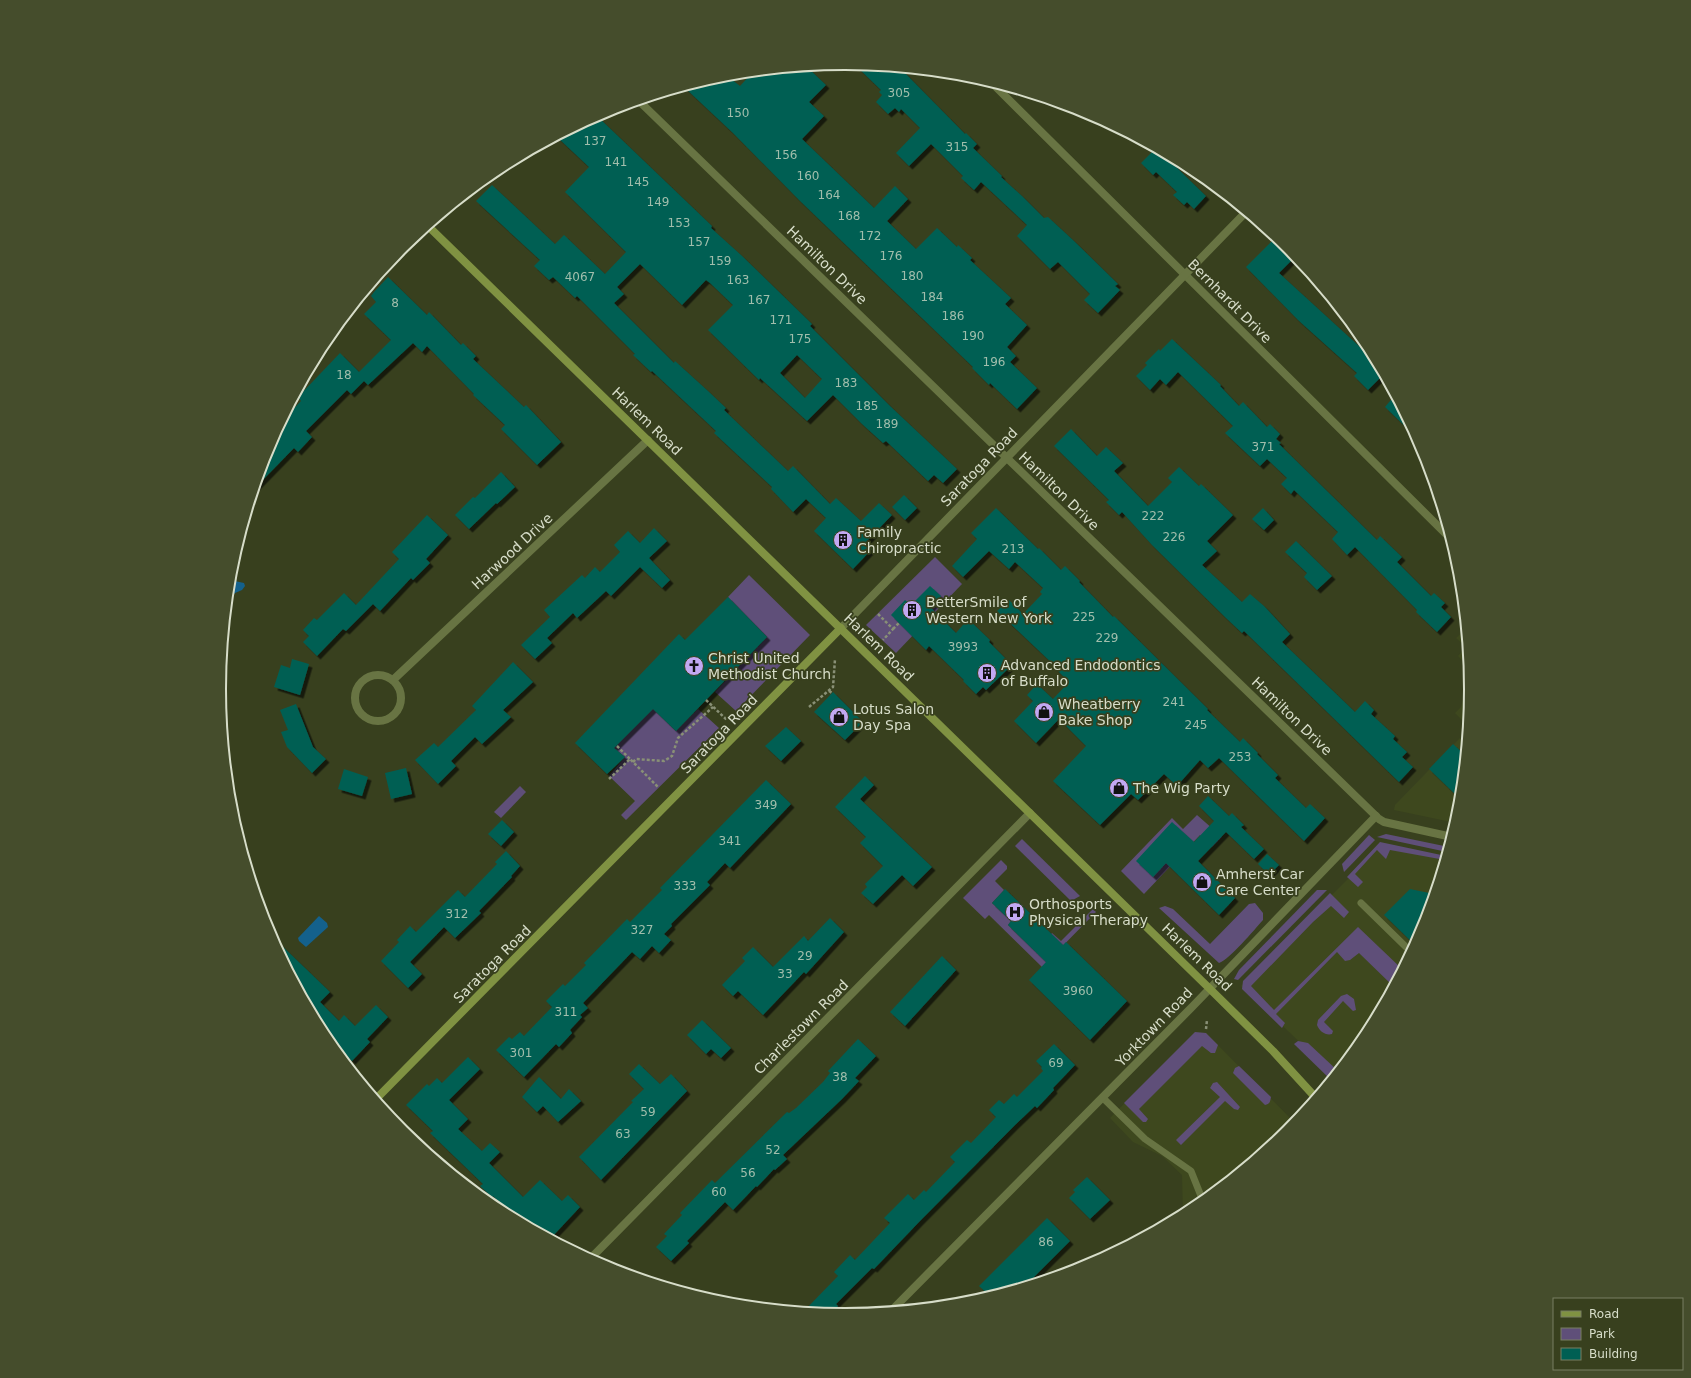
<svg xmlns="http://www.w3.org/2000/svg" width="1691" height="1378" font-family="'DejaVu Sans',sans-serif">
<defs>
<filter id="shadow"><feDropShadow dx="3.5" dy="3.5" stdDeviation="0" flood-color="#0009"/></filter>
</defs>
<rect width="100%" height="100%" fill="#38401e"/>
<g fill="#3e481e">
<path d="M1466 629 1469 668 1458 656 1466 647 1456 638Z"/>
<path d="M1470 672 1471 689 1468 726 1455 713 1461 707Z"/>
<path d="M1460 738 1466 743 1459 811 1456 823 1394 810 1395 805Z"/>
<path d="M1382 845 1446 857 1424 929 1366 1037 1334 1075 1241 986Z"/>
<path d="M1195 1032 1206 1033 1295 1123 1288 1132 1193 1210 1183 1215 1182 1175 1162 1156 1133 1142 1110 1118Z"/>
</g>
<g fill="#5f4f79">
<path d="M935 557 962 584 896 653 866 625Z"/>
<path d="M749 575 810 635 736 711 715 692 767 637 728 597Z"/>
<path d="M653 709 676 731 698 709 719 728 626 820 621 815 635 801 609 776 625 757 614 748Z"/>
<path d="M520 786 526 792 501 818 494 812Z"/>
<path d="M1197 815 1222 837 1212 847 1200 835 1144 894 1121 871 1172 818 1183 829Z"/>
<path d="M1386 834 1449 847 1447 852 1377 837Z"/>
<path d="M1369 835 1375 840 1344 872 1342 864Z"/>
<path d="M1022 839 1080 896 1071 901 1015 846Z"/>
<path d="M1380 842 1446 856 1445 860 1390 850 1386 859 1377 850 1355 874 1363 882 1358 887 1347 877Z"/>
<path d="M1001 860 1007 866V869L995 881 1004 890 992 903 1011 921 1008 925 1035 951 1052 933 1061 941 1093 909 1096 912 1042 967 989 915 985 919 963 898Z"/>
<path d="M1317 890H1327L1238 980 1234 979 1239 970Z"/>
<path d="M1330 893 1349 912 1344 918 1331 906 1313 922 1251 986 1274 1010 1358 927 1402 969 1393 986 1359 953 1350 960 1345 961 1337 952 1276 1014 1285 1023 1282 1028 1242 989 1243 981Z"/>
<path d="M1255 903 1263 913V920C1254 930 1230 959 1219 963L1159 908 1165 906 1173 909 1210 944 1249 904Z"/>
<path d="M1347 994 1354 999 1356 1010 1353 1011 1343 1001 1324 1022 1333 1031 1332 1034C1326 1036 1319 1031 1317 1025L1318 1020 1341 996Z"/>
<path d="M1195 1032 1206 1033 1218 1045 1215 1053H1211L1202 1046 1139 1109 1148 1119 1146 1122H1143L1124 1103Z"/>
<path d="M1298 1041 1308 1043 1338 1071 1331 1080 1294 1044Z"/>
<path d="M1239 1066 1271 1097C1270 1102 1270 1104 1265 1105L1233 1073 1235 1068Z"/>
<path d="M1217 1082 1240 1107 1238 1110 1234 1109 1225 1101 1181 1145 1176 1140 1220 1097 1210 1088 1213 1083Z"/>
</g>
<g fill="#14618c">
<path d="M230 580 244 583 245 586 242 590 235 593 231 598H228Z"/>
<path d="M319 916 327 923 328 927 306 947 299 941 298 938Z"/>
</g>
<g fill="#005f53" fill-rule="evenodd" filter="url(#shadow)">
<path d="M854 64 900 68 965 134 966 133 977 144 973 148 1002 176 1001 177 1022 196 1044 218 1048 217 1074 241 1118 284 1115 286 1120 290 1098 313 1084 300 1090 294 1058 262 1050 269 1017 236 1027 225 981 182 974 190 961 178 963 176 931 144 909 166 896 153 920 128 901 109 899 112 895 108 888 114 876 102 882 95 879 92 881 90Z"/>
<path d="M807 67 826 85 809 102 824 116 802 139 874 208 895 186 908 199 887 221 916 249 937 228 957 247 958 245 972 258 970 260 1011 298 1005 304 1027 325 1007 347 1016 356 1010 362 1037 388 1017 409 990 383 989 385 972 368 973 367 799 200 733 133 684 87 726 75 740 86 753 72Z"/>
<path d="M597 116 712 226 711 228 741 255 812 324 810 326 890 406 957 469 943 483 934 475 928 481 886 441 883 443 862 424 833 395 807 421 760 378 759 380 708 330 733 305 710 283 706 280 682 305 640 264 617 287 624 294 614 303 674 363 675 361 708 391 726 408 724 410 788 471 793 466 830 504 836 498 861 521 879 503 892 515 865 543 872 549 853 569 814 531 826 518 806 499 793 512 771 489 772 487 714 433 716 431 652 371 651 372 633 355 635 354 577 296 575 298 553 277 549 280 534 266 540 260 476 201 492 185 555 244 564 235 605 274 626 252 565 192 589 167 557 137ZM797 355 822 379 805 398 780 373Z"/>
<path d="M1156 148 1180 161 1175 166 1206 196 1194 209 1187 202 1184 205 1173 195 1177 192 1156 172 1153 175 1141 163Z"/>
<path d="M1274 239 1277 242 1280 240 1296 256 1279 273 1372 358 1374 356 1384 374 1368 390 1354 376 1357 373 1298 320 1246 267Z"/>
<path d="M388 277 427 315 429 312 461 345 463 343 476 356 473 359 524 407 526 405 561 442 537 465 501 429 505 425 473 395 474 394 427 346 422 352 413 343 368 385 364 381 351 394 347 390 306 431 312 437 298 452 294 448 255 488 267 449 283 420 301 401 298 397 340 353 359 372 391 340 364 314 376 302 371 296 374 292Z"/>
<path d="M1172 339 1221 385 1220 386 1239 406 1243 402 1267 427 1270 424 1280 434 1276 439 1281 443 1279 444 1377 540 1380 536 1402 557 1397 562 1431 596 1434 593 1445 603 1441 607 1451 617 1437 632 1416 612 1417 610 1355 547 1347 555 1332 539 1338 532 1294 490 1291 494 1281 484 1287 478 1267 459 1260 466 1225 433 1233 426 1178 372 1166 385 1160 379 1150 390 1136 376 1147 365 1145 363 1159 349 1160 351Z"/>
<path d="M1395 395 1414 431 1412 433 1385 407Z"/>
<path d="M1071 429 1097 456 1106 447 1123 463 1114 471 1148 506 1172 482 1168 478 1179 467 1199 486 1201 484 1233 515 1207 541 1217 551 1202 565 1242 602 1250 594 1264 606 1290 634 1282 642 1355 712 1365 701 1374 710 1371 714 1395 736 1393 739 1407 752 1402 757 1413 767 1399 782 1244 631 1242 633 1226 618 1152 545 1122 512 1119 515 1106 502 1109 500 1054 446Z"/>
<path d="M501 472 515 487 497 504 496 503 469 529 455 515 473 497 475 498Z"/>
<path d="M904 495 917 508 905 520 892 507Z"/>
<path d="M996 508 1038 549 1039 548 1061 570 1065 566 1080 581 1079 582 1113 617 1114 616 1208 709 1207 710 1240 742 1243 738 1258 753 1257 754 1278 775 1275 778 1306 808 1310 804 1325 818 1304 841 1219 758 1208 768 1200 760 1177 786 1164 774 1138 800 1131 794 1100 825 1053 781 1086 746 1059 719 1036 743 1014 721 1033 701 1027 695 1037 684 1053 699 1069 682 1054 667 1055 666 997 611 1009 600 1023 614 1042 594 1040 592 1043 588 1015 562 1009 569 989 551 963 577 952 566 977 539 971 533Z"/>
<path d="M1263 508 1274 520 1264 530 1252 519Z"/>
<path d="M427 515 448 535 426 559 430 563 413 580 411 578 380 611 373 604 346 631 343 629 317 656 303 642 309 636 303 630 314 618 317 620 344 593 356 605 399 559 392 552Z"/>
<path d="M654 528 667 541 649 558 670 580 662 588 640 567 611 596 606 591 577 618 573 613 547 638 552 643 535 659 521 645 550 617 544 610 582 575 585 578 595 567 600 572 620 552 614 545 628 531 640 543Z"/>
<path d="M1296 541 1332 576 1317 590 1304 577 1307 573 1285 552Z"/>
<path d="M930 586 941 596 931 608 956 633 968 619 990 640 989 642 1012 665 986 690 983 687 976 694 963 681 964 680 929 646 926 650 891 615 905 600 911 605Z"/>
<path d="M728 597 767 637 676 731 653 709 614 748 625 757 607 774 575 743 679 634 685 640Z"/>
<path d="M292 659 309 664 300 695 274 687 281 665 290 668Z"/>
<path d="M513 662 533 682 503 710 511 717 482 744 475 737 451 761 456 766 438 784 415 760 434 743 438 747 476 710 472 706Z"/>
<path d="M833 692 863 722 845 740 814 712Z"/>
<path d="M296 704 313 747 326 759 312 773 287 747 281 732 288 730 280 710Z"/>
<path d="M786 727 801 741 781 761 765 746Z"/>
<path d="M1453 744 1465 755 1462 787 1455 794 1429 769Z"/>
<path d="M406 768 412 794 391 799 385 773Z"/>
<path d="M344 769 368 777 362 796 338 789Z"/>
<path d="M865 776 874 785 860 799 932 867 913 886 902 875 873 904 861 893 867 887 865 884 883 866 860 843 866 837 835 807Z"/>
<path d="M766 780 791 804 730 868 725 863 707 882 710 885 671 924 672 926 664 934 671 940 659 953 652 946 640 959 632 952 583 1003 588 1008 580 1015 582 1017 570 1030 572 1033 559 1047 556 1044 524 1077 496 1050 509 1037 512 1039 520 1032 524 1036 552 1007 546 1001 563 984 565 986 586 965 584 963 627 919 630 922 662 890 660 888Z"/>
<path d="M1208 796 1229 816 1232 813 1244 825 1241 827 1264 849 1254 859 1226 832 1198 861 1235 898 1219 915 1166 863 1153 877 1136 861 1172 822 1194 842 1214 821 1199 806Z"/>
<path d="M502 820 514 832 501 846 488 834Z"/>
<path d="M506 851 520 866 511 876 512 877 479 911 481 913 455 938 444 927 410 962 422 974 408 988 381 961 399 942 397 940 410 926 416 932 458 890 465 897 497 864 495 862Z"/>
<path d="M1267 854 1279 865 1269 875 1258 864Z"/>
<path d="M1005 889 1063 945 1066 942 1127 1001 1090 1040 1029 980 1046 962 1008 925 1011 921 992 903Z"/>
<path d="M1410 889 1434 894 1424 929 1415 945 1384 915Z"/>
<path d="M830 918 844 932 806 974 804 972 763 1015 738 991 733 996 722 985 745 961 742 958 753 947 773 967 804 936 808 941Z"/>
<path d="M278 942 330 992 320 1002 339 1021 344 1015 355 1026 376 1005 388 1017 367 1039 370 1042 352 1061 324 1035 275 944Z"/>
<path d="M942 956 956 970 905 1026 890 1012Z"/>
<path d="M702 1020 731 1048 721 1058 711 1049 706 1054 687 1035Z"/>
<path d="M858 1039 876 1056 855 1078 859 1081 842 1099 783 1155 787 1159 775 1170 774 1169 757 1187 756 1186 733 1210 725 1202 687 1241 689 1243 671 1261 656 1247 667 1236 664 1234 682 1215 680 1213 712 1180 715 1183 787 1112 789 1113 796 1108 823 1082 830 1073 828 1071Z"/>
<path d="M1054 1044 1075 1065 1053 1088 1054 1090 1037 1108 1035 1106 1015 1125 919 1222 874 1269 872 1268 836 1304 838 1306 831 1314 804 1311 838 1276 834 1272 850 1255 855 1260 890 1223 884 1218 908 1194 914 1200 924 1190 926 1192 955 1162 950 1157 967 1140 971 1143 996 1117 989 1110 999 1100 1004 1104 1014 1094 1017 1097 1043 1071 1041 1068 1042 1067 1036 1061Z"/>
<path d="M468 1057 480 1069 449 1100 468 1119 458 1129 482 1151 490 1143 500 1152 489 1163 523 1197 540 1180 562 1201 568 1195 580 1207 551 1238 520 1222 493 1196 492 1197 480 1186 483 1184 430 1133 433 1131 406 1105 427 1084 429 1086 437 1078 442 1083Z"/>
<path d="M639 1064 660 1084 671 1074 687 1091 601 1180 579 1157 633 1102 631 1101 644 1089 629 1074Z"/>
<path d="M539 1077 561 1099 569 1089 581 1101 558 1122 543 1106 537 1112 522 1097Z"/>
<path d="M1087 1177 1110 1200 1090 1219 1069 1198 1075 1192 1073 1190Z"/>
<path d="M1047 1218 1070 1241 1026 1285 990 1296 979 1286Z"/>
</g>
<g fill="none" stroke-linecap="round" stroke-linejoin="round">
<g stroke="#899076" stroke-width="2.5" stroke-dasharray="3 2" stroke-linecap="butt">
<path d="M878 614 893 629 883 640"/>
<path d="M893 629 899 623"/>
<path d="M829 691 832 693"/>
<path d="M706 700 727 720"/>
<path d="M809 707 833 687 835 659"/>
<path d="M617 746 630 759"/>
<path d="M633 762 636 759 664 761 672 756 678 738 713 707"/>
<path d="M609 779 630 759 659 788"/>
<path d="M1206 1029 1207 1020"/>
</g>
<g stroke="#687443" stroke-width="7">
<path d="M1436 498 1438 497"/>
<path d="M1361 903 1406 947"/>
<path d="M1103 1098 1145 1139 1191 1171 1203 1201"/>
</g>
<g stroke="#687443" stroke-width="8">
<path d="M991 82 1451 539"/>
<path d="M639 101 1379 819 1384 822 1452 837"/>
<path d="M841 628 1246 212"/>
<circle cx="378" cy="698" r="23"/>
<path d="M393 680 648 440"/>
<path d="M590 1259 1030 813"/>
<path d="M892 1310 1193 1006 1376 816"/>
</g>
<g stroke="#809242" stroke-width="8">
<path d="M428 226 1210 989 1273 1051 1316 1098"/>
<path d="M376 1099 841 628"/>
</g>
</g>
<defs>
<g id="building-disc" transform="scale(1)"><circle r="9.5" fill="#c2a8f2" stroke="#38401e"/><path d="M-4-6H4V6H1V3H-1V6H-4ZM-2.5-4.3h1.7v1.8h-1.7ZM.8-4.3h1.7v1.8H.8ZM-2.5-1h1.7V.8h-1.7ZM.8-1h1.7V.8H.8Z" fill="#111"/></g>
<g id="church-disc" transform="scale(1)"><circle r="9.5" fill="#c2a8f2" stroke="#38401e"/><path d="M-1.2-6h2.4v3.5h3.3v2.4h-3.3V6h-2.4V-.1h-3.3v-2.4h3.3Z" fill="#111"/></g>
<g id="shop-disc" transform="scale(1)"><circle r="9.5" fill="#c2a8f2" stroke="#38401e"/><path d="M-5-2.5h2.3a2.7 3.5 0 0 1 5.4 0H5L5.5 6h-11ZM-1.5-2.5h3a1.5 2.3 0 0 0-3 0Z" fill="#111"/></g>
<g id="hospital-disc" transform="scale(1)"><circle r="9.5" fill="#c2a8f2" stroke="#38401e"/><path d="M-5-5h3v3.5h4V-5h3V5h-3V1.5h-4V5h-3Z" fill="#111"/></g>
</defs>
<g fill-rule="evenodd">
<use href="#building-disc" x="843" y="540"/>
<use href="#building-disc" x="912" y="610"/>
<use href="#church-disc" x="694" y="666"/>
<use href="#building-disc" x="987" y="673"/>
<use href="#shop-disc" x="1044" y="712"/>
<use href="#shop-disc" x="839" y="717"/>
<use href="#shop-disc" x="1119" y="788"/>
<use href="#shop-disc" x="1202" y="882"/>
<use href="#hospital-disc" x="1015" y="912"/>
</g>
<g text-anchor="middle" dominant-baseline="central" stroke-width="3.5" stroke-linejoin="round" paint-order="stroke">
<g font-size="12" fill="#a1beac">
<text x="899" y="93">305</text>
<text x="738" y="113">150</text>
<text x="595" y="141">137</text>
<text x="957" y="147">315</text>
<text x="786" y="155">156</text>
<text x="616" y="162">141</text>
<text x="808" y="176">160</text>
<text x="638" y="182">145</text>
<text x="829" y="195">164</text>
<text x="658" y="202">149</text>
<text x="849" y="216">168</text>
<text x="679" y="223">153</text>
<text x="870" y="236">172</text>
<text x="699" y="242">157</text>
<text x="891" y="256">176</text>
<text x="720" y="261">159</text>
<text x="912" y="276">180</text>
<text x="580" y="277">4067</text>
<text x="738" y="280">163</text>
<text x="932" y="297">184</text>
<text x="759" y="300">167</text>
<text x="395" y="303">8</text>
<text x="953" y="316">186</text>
<text x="781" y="320">171</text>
<text x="973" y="336">190</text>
<text x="800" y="339">175</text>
<text x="994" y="362">196</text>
<text x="344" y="375">18</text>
<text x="846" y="383">183</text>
<text x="867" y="406">185</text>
<text x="887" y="424">189</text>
<text x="1263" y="447">371</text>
<text x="1153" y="516">222</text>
<text x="1174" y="537">226</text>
<text x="1013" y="549">213</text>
<text x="1084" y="617">225</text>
<text x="1107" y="638">229</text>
<text x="963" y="647">3993</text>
<text x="1174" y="702">241</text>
<text x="1196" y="725">245</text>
<text x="1240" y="757">253</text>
<text x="766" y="805">349</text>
<text x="730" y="841">341</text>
<text x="685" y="886">333</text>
<text x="457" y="914">312</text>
<text x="642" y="930">327</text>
<text x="805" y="956">29</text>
<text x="785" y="974">33</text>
<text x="1078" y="991">3960</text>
<text x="566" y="1012">311</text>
<text x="521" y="1053">301</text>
<text x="1056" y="1063">69</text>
<text x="840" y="1077">38</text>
<text x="648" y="1112">59</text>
<text x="623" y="1134">63</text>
<text x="773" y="1150">52</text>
<text x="748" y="1173">56</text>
<text x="719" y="1192">60</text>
<text x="1046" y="1242">86</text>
</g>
<g font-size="14" fill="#d7ddc9" stroke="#38401e">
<text transform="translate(827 265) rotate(44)">Hamilton Drive</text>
<text transform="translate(1230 301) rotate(45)">Bernhardt Drive</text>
<text transform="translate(647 421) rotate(44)">Harlem Road</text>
<text transform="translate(979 467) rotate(-46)">Saratoga Road</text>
<text transform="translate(1059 491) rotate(44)">Hamilton Drive</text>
<text transform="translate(512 551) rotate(-43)">Harwood Drive</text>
<text transform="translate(879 647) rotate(44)">Harlem Road</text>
<text transform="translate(1292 716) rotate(44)">Hamilton Drive</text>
<text transform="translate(719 734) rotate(-46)">Saratoga Road</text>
<text transform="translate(1197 957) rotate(44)">Harlem Road</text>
<text transform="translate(492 964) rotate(-45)">Saratoga Road</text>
<text transform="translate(801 1027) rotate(-45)">Charlestown Road</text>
<text transform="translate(1154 1027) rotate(-46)">Yorktown Road</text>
</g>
<g font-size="14" fill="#d7ddc9" stroke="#38401e" text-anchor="start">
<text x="857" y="532">Family<tspan x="857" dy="16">Chiropractic</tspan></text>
<text x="926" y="602">BetterSmile of<tspan x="926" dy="16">Western New York</tspan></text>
<text x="708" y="658">Christ United<tspan x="708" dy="16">Methodist Church</tspan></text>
<text x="1001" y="665">Advanced Endodontics<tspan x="1001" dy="16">of Buffalo</tspan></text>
<text x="1058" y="704">Wheatberry<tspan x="1058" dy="16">Bake Shop</tspan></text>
<text x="853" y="709">Lotus Salon<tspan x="853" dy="16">Day Spa</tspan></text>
<text x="1133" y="788">The Wig Party</text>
<text x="1216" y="874">Amherst Car<tspan x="1216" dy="16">Care Center</tspan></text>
<text x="1029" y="904">Orthosports<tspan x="1029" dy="16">Physical Therapy</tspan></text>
</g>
</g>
<path d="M0 0H1691V1378H0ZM226 689a619 619 0 1 1 1238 0a619 619 0 1 1-1238 0Z" fill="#454d2c" fill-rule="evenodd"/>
<path fill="none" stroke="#d7ddc9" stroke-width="2" d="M226 689a619 619 0 1 1 1238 0a619 619 0 1 1-1238 0Z"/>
<rect x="1553" y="1298" width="130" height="72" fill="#38401e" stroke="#787f62"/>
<rect x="1561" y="1311" width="20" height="6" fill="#809242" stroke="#787f62"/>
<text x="1589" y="1318" font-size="12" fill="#d7ddc9">Road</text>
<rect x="1561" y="1328" width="20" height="12" fill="#5f4f79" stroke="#787f62"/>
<text x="1589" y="1338" font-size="12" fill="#d7ddc9">Park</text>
<rect x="1561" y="1348" width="20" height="12" fill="#005f53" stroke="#787f62"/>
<text x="1589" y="1358" font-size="12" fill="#d7ddc9">Building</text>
</svg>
